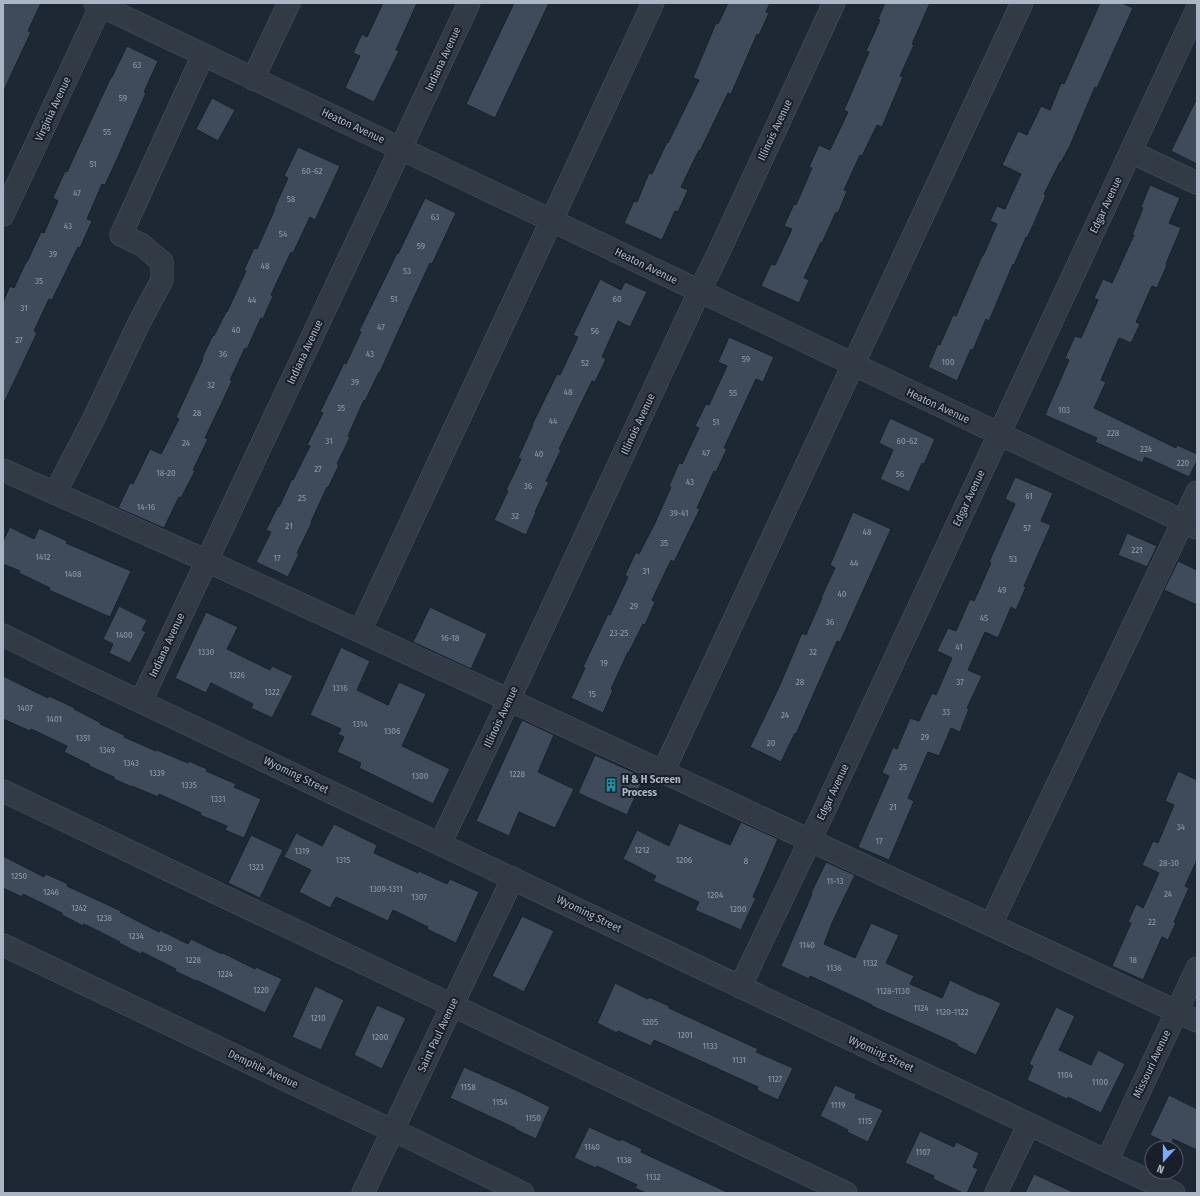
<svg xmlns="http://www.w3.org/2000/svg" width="1200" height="1196" font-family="'Fira Sans Condensed',sans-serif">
<rect width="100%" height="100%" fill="#1e2835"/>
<g fill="#3f4b5a" stroke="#1a212c">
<path d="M3 3H41L28 31 31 32 3 92Z"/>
<path d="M383 3H417L396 50 399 51 374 102 345 88 360 56 353 53 362 34 367 37Z"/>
<path d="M514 3H549L495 118 466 104Z"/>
<path d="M728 3H770L766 12 769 13 759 35 757 34 731 94 728 93 700 151 699 150 681 187 688 190 678 212 675 211 662 240 624 223 634 201 637 202 649 173 652 174 667 142 668 143 699 80 693 78 716 23 718 24Z"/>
<path d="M885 3H930L912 44 914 45 900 76 903 77 882 127 877 125 862 156 860 155 844 190 847 191 838 213 836 212 822 243 821 242 804 278 809 280 799 303 761 286 771 264 775 265 792 229 784 226 794 204 796 205 812 168 809 167 819 145 830 150 848 112 844 110 869 52 866 51 880 20 878 19Z"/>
<path d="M1100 3H1122L1133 8 1097 88 1095 87 1069 148 1061 162H1060L1044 194 1046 195 1034 223 1027 238 1026 237 1014 265 1013 264 989 321 986 319 973 350 971 349 957 381 928 367 938 344 940 345 953 315 956 316 982 256H983L997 224 990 221 997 206 1005 209 1021 174 1002 165 1018 131 1027 135 1041 106 1050 110 1061 83 1064 84Z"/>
<path d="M127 46 158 61 144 92 146 93 117 159 105 185 102 184 87 219 92 221 80 248 78 247 52 300 49 299 34 331 37 333 3 405V302L10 286 14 288 26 262H27L41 232 44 233 58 201 53 198 65 171 67 172 111 77H112Z"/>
<path d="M212 98 235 110 218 141 196 129Z"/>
<path d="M1197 98V164L1171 151Z"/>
<path d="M298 147 340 166 315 220 310 217 293 253 291 252 271 295 273 296 263 319 261 318 247 349 245 348 230 380 232 381 205 438 208 439 193 470 195 471 181 498 179 497 164 528 118 508 130 483 133 484 150 449 161 454 179 419 176 417 203 359 202 358 213 335 214 336 226 312H227L246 271 244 270 254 248 257 249 275 209H274L288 178 284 176Z"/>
<path d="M1150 185 1180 198 1169 223 1181 228 1166 264 1167 265 1157 288 1152 286 1136 322 1140 324 1131 343 1119 338 1101 380 1106 382 1094 408 1176 448 1177 445 1197 454V461L1189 477 1145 457 1142 463 1095 442 1097 438 1045 415 1069 360 1065 358 1075 336 1081 338 1098 300 1094 298 1103 279 1112 283 1134 235H1132L1143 208 1141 207Z"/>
<path d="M425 198 456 213 432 264 430 263 398 332 380 372H379L365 401 364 400 348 436 350 437 337 464 339 465 328 488 327 487 311 522H312L297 553 299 554 288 577 256 562 271 532 266 530 278 506 279 507 292 479 293 480 310 446 307 445 323 413 320 412 344 363 346 364 361 332 359 331 384 280 397 253 398 254Z"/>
<path d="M600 279 621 290 625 282 647 292 630 327 618 321 602 357 606 359 595 382 592 381 559 449 561 450 546 481 549 482 535 512H536L526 535 494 520 508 491 506 490 521 459 518 458 533 425H532L557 374 560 375 578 337 573 335Z"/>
<path d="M729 337 774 357 763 382 756 379 724 448 727 449 716 472 714 471 697 508 700 509 674 562 671 560 652 600 655 602 645 625 643 624 629 652H628L611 689 613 690 603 713 571 698 585 668 583 667 594 644 608 614 610 615 628 577 625 575 636 552 639 554 654 525 671 487 669 486 679 463 682 464 699 428 695 426 706 404 709 405 727 366 718 362Z"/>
<path d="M890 418 935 439 924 464 922 463 909 492 880 479 893 450 879 443Z"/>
<path d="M1015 477 1053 493 1041 521 1051 525 1024 586 1026 587 1016 610 1011 607 998 638 985 632 968 670 982 676 967 708 969 709 960 732 951 728 939 756 928 752 908 798 914 801 889 860 858 847 889 776 882 773 893 747 897 749 910 718 919 721 932 693 936 695 952 658 937 651 948 628 956 631 970 599 974 601 991 563 989 562 1015 504 1005 499Z"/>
<path d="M853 512 891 529 840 642 837 641 796 734 795 733 781 762 750 747 779 687 802 633 806 635 822 598H821L835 568 830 565Z"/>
<path d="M10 527 34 539 39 528 67 541 66 543 131 571 110 617 49 590 50 588 19 573 20 571 3 564V541Z"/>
<path d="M1127 533 1157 546 1147 567 1118 555Z"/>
<path d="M1178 561 1197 570V605L1164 590Z"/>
<path d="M119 606 147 620 142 630 146 632 130 663 109 653 113 644 103 639Z"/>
<path d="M430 607 487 634 471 669 413 642Z"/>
<path d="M206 612 238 627 227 649 270 670 272 666 293 676 272 718 251 708 253 704 211 683 206 693 175 678Z"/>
<path d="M341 647 370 661 357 690 388 705 399 682 426 694 402 746 450 769 433 804 359 768 361 763 337 752 344 737 338 734 341 729 310 715Z"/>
<path d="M3 676 48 698 49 696 75 708 74 709 101 723 100 724 124 735V737L156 751 157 750 188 763 189 761 207 769 206 771 236 784 234 787 261 799 244 838 225 830 227 826 200 815 201 813 159 794 158 797 132 786V787L114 779V777L89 766 90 765 64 752 67 746 31 729 30 731 3 719Z"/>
<path d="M522 720 554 735 538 772 574 789 555 828 519 812 509 836 476 821Z"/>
<path d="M595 755 644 777 627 815 578 793Z"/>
<path d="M1178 771 1197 780V860L1185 886 1189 888 1174 922 1176 923 1168 940 1162 937 1143 980 1112 966 1131 923 1128 922 1136 904 1143 908 1159 873 1142 865 1153 841 1158 843 1174 805 1165 801Z"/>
<path d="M741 822 778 839 753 897 756 898 741 930 695 910 699 902 653 881 656 876 623 859 637 830 669 846 679 823 730 845Z"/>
<path d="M334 824 377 845 374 853 418 873 419 871 447 884 450 879 479 892 456 943 427 929 428 927 393 910 388 921 336 897 330 908 299 892 311 870 284 857 296 833 322 846Z"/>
<path d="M251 835 283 850 260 898 228 883Z"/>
<path d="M3 856 44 877 46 874 68 884 67 886 121 911 120 912 159 932 160 930 188 944 191 939 222 954 223 953 255 969 256 967 282 979 265 1013 196 980V981L175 971 176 969 142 952 141 954 119 943 120 942 84 924 83 926 62 915V913L23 894 22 897 3 888Z"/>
<path d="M826 862 855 875 832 923 824 944 855 958 871 923 899 935 886 963 914 976 910 984 942 998 950 980 981 995V994L1001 1003 976 1055 957 1046V1044L924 1029 872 1006V1005L810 976 809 979 781 966 812 894 811 893Z"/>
<path d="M522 916 554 931 524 992 492 976Z"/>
<path d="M615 983 648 999 649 997 669 1006V1008L758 1049 756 1052 793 1068 778 1100 757 1090 758 1087 654 1040 651 1046 618 1031 617 1033 597 1023Z"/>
<path d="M315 986 344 1000 321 1050 292 1037Z"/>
<path d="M377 1005 406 1018 382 1069 354 1055Z"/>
<path d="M1056 1007 1075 1016 1059 1050 1091 1065 1098 1050 1125 1064 1101 1113 1068 1097 1067 1099 1027 1080 1033 1066 1029 1064Z"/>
<path d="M464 1067 518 1091 550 1107 536 1139 515 1129V1128L450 1098Z"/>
<path d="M835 1085 856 1094 855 1098 883 1110 868 1142 847 1132 848 1130 820 1116Z"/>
<path d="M1169 1095 1197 1109V1150L1173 1139 1171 1145 1150 1135Z"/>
<path d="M589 1127 620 1141 621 1139 642 1149 641 1152 729 1193H646L635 1188 637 1185 597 1166 596 1168 574 1158Z"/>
<path d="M920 1131 954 1147 956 1142 979 1153 973 1167 978 1169 967 1193H963L933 1179 934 1176 905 1163Z"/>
<path d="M1034 1174 1075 1193H1025Z"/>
</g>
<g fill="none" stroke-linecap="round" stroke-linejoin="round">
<g stroke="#4c5561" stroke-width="23">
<g id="minor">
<path d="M95 3 1197 528"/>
<path d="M253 79 289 3"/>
<path d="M1131 152 1197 183"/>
<path d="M3 215 102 3"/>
<path d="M3 470 207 561 509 700 1197 1021"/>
<path d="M55 493 94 418 139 323 162 280V262L142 245 121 235 203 55"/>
<path d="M360 631 653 3"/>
<path d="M3 635 78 672 1174 1193"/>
<path d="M141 701 469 3"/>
<path d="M663 772 1022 3"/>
<path d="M3 791 846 1193"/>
<path d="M440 844 509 700 699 292 716 258 834 3"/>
<path d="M991 924 1197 492"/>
<path d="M3 945 393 1131 412 1139 438 1152 523 1193"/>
<path d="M740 987 823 813 1197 9"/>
<path d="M1107 1161 1197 968"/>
<path d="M363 1193 487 932 513 878"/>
<path d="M996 1193 1029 1124"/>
</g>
</g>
<use href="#minor" stroke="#323a46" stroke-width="22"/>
</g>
<defs>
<g id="building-bare" transform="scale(1.08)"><path d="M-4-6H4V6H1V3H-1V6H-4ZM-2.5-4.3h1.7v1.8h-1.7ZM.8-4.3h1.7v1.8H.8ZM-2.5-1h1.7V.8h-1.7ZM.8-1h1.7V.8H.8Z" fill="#0f9aa8" stroke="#181f2a" stroke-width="2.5" paint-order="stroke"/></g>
</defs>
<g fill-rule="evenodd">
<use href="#building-bare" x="611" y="785"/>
</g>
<g text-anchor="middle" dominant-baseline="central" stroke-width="4" stroke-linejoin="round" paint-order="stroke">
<g font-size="9" fill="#909aa9">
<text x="137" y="65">63</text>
<text x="123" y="98">59</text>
<text x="107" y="132">55</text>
<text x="93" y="164">51</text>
<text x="312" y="171">60-62</text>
<text x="77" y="193">47</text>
<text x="291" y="199">58</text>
<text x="435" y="217">63</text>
<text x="68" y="226">43</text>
<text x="283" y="234">54</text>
<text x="421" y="246">59</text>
<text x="53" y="254">39</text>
<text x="265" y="266">48</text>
<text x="407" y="271">53</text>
<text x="39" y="281">35</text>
<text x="394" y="299">51</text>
<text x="617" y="299">60</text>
<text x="252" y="300">44</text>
<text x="24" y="308">31</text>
<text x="381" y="327">47</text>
<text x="236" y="330">40</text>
<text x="595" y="331">56</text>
<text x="19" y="340">27</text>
<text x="223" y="354">36</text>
<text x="370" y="354">43</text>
<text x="746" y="359">59</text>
<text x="948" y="362">100</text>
<text x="585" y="363">52</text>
<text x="355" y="382">39</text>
<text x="211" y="385">32</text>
<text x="568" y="392">48</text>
<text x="733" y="393">55</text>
<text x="341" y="408">35</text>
<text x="1064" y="410">103</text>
<text x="197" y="413">28</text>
<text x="553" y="421">44</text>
<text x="716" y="422">51</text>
<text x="1113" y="433">228</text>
<text x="329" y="441">31</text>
<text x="907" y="441">60-62</text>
<text x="186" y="443">24</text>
<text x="1146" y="449">224</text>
<text x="706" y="453">47</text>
<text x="539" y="454">40</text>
<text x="1183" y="463">220</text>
<text x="318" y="469">27</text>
<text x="166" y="473">18-20</text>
<text x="900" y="474">56</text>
<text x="690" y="482">43</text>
<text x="528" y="486">36</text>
<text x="1029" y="496">61</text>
<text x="302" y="498">25</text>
<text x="146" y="507">14-16</text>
<text x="679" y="513">39-41</text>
<text x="515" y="516">32</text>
<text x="289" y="526">21</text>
<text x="1027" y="528">57</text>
<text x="867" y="532">48</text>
<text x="664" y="543">35</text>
<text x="1137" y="550">221</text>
<text x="43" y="557">1412</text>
<text x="277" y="558">17</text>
<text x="1013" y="559">53</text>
<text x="854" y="563">44</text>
<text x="646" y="571">31</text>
<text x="73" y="574">1408</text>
<text x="1002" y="590">49</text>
<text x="842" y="594">40</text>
<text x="634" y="606">29</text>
<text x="984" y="618">45</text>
<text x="830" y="622">36</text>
<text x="619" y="633">23-25</text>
<text x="124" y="635">1400</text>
<text x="450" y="638">16-18</text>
<text x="959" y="647">41</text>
<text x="206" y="652">1330</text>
<text x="813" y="652">32</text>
<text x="604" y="663">19</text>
<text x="237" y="675">1326</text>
<text x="800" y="682">28</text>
<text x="960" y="682">37</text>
<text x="340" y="688">1316</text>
<text x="272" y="692">1322</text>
<text x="592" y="694">15</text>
<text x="25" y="708">1407</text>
<text x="946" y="712">33</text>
<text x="785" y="715">24</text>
<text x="54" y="719">1401</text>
<text x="360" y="724">1314</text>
<text x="392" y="731">1306</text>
<text x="925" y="737">29</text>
<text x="83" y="738">1351</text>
<text x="771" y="743">20</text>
<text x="107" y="750">1349</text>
<text x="131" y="763">1343</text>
<text x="903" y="767">25</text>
<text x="157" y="773">1339</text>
<text x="517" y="774">1228</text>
<text x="420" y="776">1300</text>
<text x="189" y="785">1335</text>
<text x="218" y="799">1331</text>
<text x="893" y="807">21</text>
<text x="1181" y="827">34</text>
<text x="879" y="841">17</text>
<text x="642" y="850">1212</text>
<text x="302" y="851">1319</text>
<text x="343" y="860">1315</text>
<text x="684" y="860">1206</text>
<text x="746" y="861">8</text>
<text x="1169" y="863">28-30</text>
<text x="256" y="867">1323</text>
<text x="19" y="876">1250</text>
<text x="835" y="881">11-13</text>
<text x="386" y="889">1309-1311</text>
<text x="51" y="892">1246</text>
<text x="1168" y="894">24</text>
<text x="715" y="895">1204</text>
<text x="419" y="897">1307</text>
<text x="79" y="908">1242</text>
<text x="738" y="909">1200</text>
<text x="104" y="918">1238</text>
<text x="1152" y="922">22</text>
<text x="136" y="936">1234</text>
<text x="807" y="945">1140</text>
<text x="164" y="948">1230</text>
<text x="193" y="960">1228</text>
<text x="1133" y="960">18</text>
<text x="870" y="963">1132</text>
<text x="834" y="968">1136</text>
<text x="225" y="974">1224</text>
<text x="261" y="990">1220</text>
<text x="893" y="991">1128-1130</text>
<text x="921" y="1008">1124</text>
<text x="952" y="1012">1120-1122</text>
<text x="318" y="1018">1210</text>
<text x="650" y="1022">1205</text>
<text x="685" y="1035">1201</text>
<text x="380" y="1037">1200</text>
<text x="710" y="1046">1133</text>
<text x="739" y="1060">1131</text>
<text x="1065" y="1075">1104</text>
<text x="775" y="1079">1127</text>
<text x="1100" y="1082">1100</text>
<text x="468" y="1087">1158</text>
<text x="500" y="1102">1154</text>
<text x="838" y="1105">1119</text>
<text x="533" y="1118">1150</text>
<text x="865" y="1121">1115</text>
<text x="592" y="1147">1140</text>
<text x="923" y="1152">1107</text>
<text x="624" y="1160">1138</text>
<text x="653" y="1177">1132</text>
</g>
<g font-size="11" fill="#abb5c3" stroke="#181f2a">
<text transform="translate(443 59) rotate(-65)">Indiana Avenue</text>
<text transform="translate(53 109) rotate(-65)">Virginia Avenue</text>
<text transform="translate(353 126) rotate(25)">Heaton Avenue</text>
<text transform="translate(775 130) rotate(-65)">Illinois Avenue</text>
<text transform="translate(1106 205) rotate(-65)">Edgar Avenue</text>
<text transform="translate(646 266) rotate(26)">Heaton Avenue</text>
<text transform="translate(305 352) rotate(-65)">Indiana Avenue</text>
<text transform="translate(938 406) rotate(25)">Heaton Avenue</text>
<text transform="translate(638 424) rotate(-65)">Illinois Avenue</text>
<text transform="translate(969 498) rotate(-65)">Edgar Avenue</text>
<text transform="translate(167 645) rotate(-65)">Indiana Avenue</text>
<text transform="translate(501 717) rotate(-65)">Illinois Avenue</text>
<text transform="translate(296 775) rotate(26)">Wyoming Street</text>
<text transform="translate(833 792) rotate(-65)">Edgar Avenue</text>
<text transform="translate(589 914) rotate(26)">Wyoming Street</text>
<text transform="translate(438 1035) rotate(-65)">Saint Paul Avenue</text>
<text transform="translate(881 1054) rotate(25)">Wyoming Street</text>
<text transform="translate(1152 1064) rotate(-65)">Missouri Avenue</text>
<text transform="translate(263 1069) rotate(25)">Demphle Avenue</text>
</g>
<g font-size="11" font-weight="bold" fill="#abb5c3" stroke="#181f2a" text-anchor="start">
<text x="622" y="779">H &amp; H Screen<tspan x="622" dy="13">Process</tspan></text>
</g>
</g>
<rect width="1200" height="1196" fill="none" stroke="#abb5c3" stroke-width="8"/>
<g transform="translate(1164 1160) rotate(201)"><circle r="19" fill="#181f2a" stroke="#535b67"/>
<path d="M0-3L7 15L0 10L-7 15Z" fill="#7bacf9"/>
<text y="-6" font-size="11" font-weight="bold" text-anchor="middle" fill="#abb5c3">N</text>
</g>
</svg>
